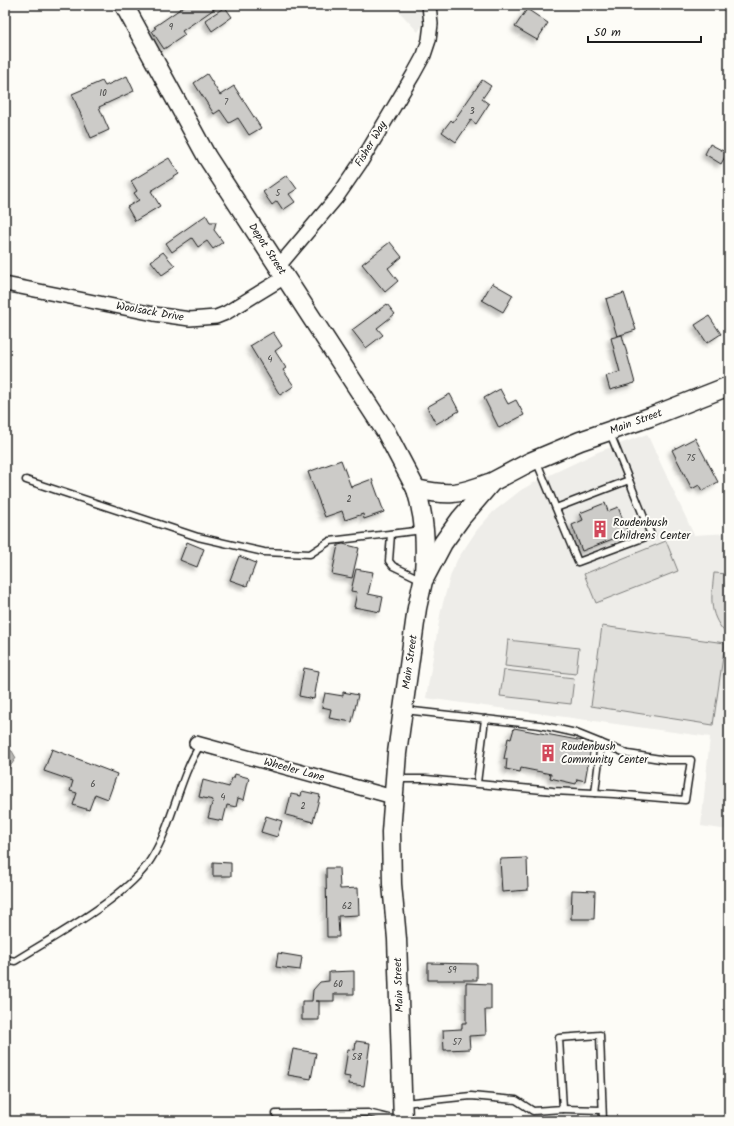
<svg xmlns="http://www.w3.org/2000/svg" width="734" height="1126" font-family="Kalam,sans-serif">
<defs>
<filter id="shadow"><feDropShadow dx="-3.5" dy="3.5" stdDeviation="2" flood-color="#0004"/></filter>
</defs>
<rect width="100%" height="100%" fill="#fdfcf7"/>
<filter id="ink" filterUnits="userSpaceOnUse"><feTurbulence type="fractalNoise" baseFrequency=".025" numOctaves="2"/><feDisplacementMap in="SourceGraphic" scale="8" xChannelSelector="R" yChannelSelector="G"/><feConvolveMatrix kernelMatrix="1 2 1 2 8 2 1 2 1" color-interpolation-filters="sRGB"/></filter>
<g filter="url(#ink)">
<g fill="#eeede9">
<path d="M393 5H435L418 32Z"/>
<path d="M647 434 694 535 729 533V830L701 826 710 737 426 698 441 610 451 574 457 560 477 530 493 512 521 490 537 481 598 452Z"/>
</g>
<g fill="#e0dfdb" stroke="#7e7e7c">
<path d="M666 541 678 571 596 603 584 574Z"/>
<path d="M714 573 729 574V637C708 615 711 601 714 573Z"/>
<path d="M602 626 725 643 713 725 591 706Z"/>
<path d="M508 640 579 648 576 674 505 666Z"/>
<path d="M504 670 574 678 571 704 500 696Z"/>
</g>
<path fill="#b7b6b2" stroke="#797876" d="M5 749 12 751 16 758 7 771H5Z"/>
<g fill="#cccbc8" stroke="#1c1c1c" filter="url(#shadow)">
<path d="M186 5H220L182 31 185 35 164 49 152 31 156 28 154 27Z"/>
<path d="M225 7 232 17 212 31 205 20Z"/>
<path d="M527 9 548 23 537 40 515 27Z"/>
<path d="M207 74 220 95 234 86 261 128 249 135 238 118 229 123 220 110 214 114 194 83Z"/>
<path d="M127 76 134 91 99 107 109 130 91 138 72 94 102 81 105 86Z"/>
<path d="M482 80 491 86 482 99 489 104 476 124 471 120 456 142 442 132 451 120 453 122Z"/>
<path d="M710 144 727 153 721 164 705 154Z"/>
<path d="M169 158 179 174 151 191 160 206 135 221 127 207 139 200 134 193 137 191 131 181Z"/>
<path d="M287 175 297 189 289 194 295 202 283 210 277 201 272 205 263 192Z"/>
<path d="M206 215 210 222H216L214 230 223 242 213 249 207 241 198 247 192 238 172 252 166 243Z"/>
<path d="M390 242 402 257 388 268 398 281 385 292 362 264Z"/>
<path d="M163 252 175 266 162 275 151 261Z"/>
<path d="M492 283 513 295 503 312 482 300Z"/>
<path d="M624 293 636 330 617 336 606 299Z"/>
<path d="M387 304 395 314 377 328 383 335 366 348 352 330Z"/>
<path d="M709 316 721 334 707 343 695 325Z"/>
<path d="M273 332 282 346 275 351 286 368 283 370 294 386 280 395 250 346Z"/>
<path d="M622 335 635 383 610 390 606 376 620 372 611 338Z"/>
<path d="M500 389 508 404 516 400 524 415 499 428 484 398Z"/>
<path d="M450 394 459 411 436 424 427 407Z"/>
<path d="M695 438 718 482 702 491 699 485 692 489 672 450Z"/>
<path d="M341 460 351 487 372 479 384 512 364 519 363 514 345 520 342 511 325 517 308 472Z"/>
<path d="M605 503 608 511 618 507 628 533 582 551 572 525 583 520 580 513Z"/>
<path d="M187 542 204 549 197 567 180 560Z"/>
<path d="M343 544 359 548 352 578 332 574 338 545Z"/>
<path d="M239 556 256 563 247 586 230 580Z"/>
<path d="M356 569 373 572 368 594 383 597 380 612 354 607 357 592 351 591Z"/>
<path d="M304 668 319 671 314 699 299 696Z"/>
<path d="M343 692 358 695 352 722 329 718 331 709 322 707 325 693 343 696Z"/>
<path d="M514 728 583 741 582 746 591 747 585 781 577 779 576 784 550 778 551 774 521 768 520 772 506 769 507 759H504L508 738 511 739Z"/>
<path d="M52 749 117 774 108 799 95 794 89 810 73 805 77 793 70 791 73 781 44 771Z"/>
<path d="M235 774 249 778 244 800 238 798 236 807 227 805 223 821 208 818 213 800 199 797 203 780 229 787 232 778H234Z"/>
<path d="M302 791 320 795 313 822 286 815 291 794 301 796Z"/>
<path d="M266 816 282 821 277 837 261 832Z"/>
<path d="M527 858 528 890 502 892 500 859Z"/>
<path d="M213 862 231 863V876H213Z"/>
<path d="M326 868H339L340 889 358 888 359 915 338 916 339 937H327Z"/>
<path d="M572 890 595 891 594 919H571Z"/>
<path d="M278 953 302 957 300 970 276 967Z"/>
<path d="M428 963 477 964V980H428Z"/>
<path d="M354 971V994H334V1001H315H319V1020H302V1001H312L313 990 320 982 329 981V972Z"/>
<path d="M466 983 491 984V1010H485L486 1035 469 1036 470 1049 444 1050 443 1030 462 1029V1023H466Z"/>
<path d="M356 1041 370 1043 364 1086 349 1084 350 1077 344 1076 348 1049 355 1050Z"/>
<path d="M293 1049 316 1053 311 1079 288 1075Z"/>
</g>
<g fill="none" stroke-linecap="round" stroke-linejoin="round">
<g stroke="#1c1c1c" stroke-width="9">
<g id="lane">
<path d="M536 460 578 562 651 535 610 433"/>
<path d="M26 480 198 537 264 552 310 554 330 541 423 530"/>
<path d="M556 508 629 480"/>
<path d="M391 534 389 561 393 566 422 580"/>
<path d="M396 779H426L553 791 614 794 685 800 691 760H667L628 754 576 733 540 725 404 710"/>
<path d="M477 783 485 719"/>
<path d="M595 793 601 743"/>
<path d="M5 959 15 961C53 937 128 897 151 859 173 824 178 780 200 745"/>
<path d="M404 1103 471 1096 516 1100 533 1111 563 1109 559 1038 600 1035 603 1121"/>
<path d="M563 1109 602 1110"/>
<path d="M276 1114 368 1113 401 1121"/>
</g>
</g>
<g stroke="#1c1c1c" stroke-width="16">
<g id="street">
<path d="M278 267 337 197 361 162 413 75 424 55 429 40 431 24 429 5"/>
<path d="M5 284 154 314 190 319 216 317 226 313 285 277"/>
<path d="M196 743 393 797"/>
</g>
</g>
<g stroke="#1c1c1c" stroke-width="21">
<g id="secondary">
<path d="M124 5 207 157 386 432 416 489C448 496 458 495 489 483"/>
<path d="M416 489C425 519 426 543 424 574"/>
<path d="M403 1121 397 939 392 884 391 832 397 753 417 608 423 581 443 543 461 518 492 482 530 462 580 441 650 417 729 386"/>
</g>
</g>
<use href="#lane" stroke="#fdfcf7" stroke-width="6"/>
<use href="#street" stroke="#fdfcf7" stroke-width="13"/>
<use href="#secondary" stroke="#fdfcf7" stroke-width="18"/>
</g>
</g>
<defs>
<g id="building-bare" transform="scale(1.38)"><path d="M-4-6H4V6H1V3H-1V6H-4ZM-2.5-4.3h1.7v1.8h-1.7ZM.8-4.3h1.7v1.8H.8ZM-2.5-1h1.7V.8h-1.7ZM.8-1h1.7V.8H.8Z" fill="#d1495b" stroke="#fdfcf7" stroke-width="2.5" paint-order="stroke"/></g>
</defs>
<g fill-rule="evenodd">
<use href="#building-bare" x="600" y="529"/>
<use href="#building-bare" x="548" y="753"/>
</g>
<g text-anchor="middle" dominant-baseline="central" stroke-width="4" stroke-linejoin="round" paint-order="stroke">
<g font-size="9" fill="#484847">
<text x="171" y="27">9</text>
<text x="103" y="93">10</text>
<text x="226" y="102">7</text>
<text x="472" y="111">3</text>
<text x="278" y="193">5</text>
<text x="270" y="359">4</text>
<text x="691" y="458">75</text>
<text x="349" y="499">2</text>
<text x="93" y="784">6</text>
<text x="223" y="797">4</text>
<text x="303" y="806">2</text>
<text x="347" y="906">62</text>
<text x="452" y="970">59</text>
<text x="338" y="984">60</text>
<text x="457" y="1042">57</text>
<text x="357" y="1057">58</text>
</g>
<g font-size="11" fill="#1c1c1c" stroke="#fdfcf7">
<text transform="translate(371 144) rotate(-59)">Fisher Way</text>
<text transform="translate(267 249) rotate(57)">Depot Street</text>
<text transform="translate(150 312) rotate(10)">Woolsack Drive</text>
<text transform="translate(636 422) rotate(-20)">Main Street</text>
<text transform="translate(410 662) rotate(-82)">Main Street</text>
<text transform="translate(294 770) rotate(15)">Wheeler Lane</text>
<text transform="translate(399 985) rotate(-92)">Main Street</text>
</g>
<g font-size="11" fill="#1c1c1c" stroke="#fdfcf7" text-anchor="start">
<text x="613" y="523">Roudenbush<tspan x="613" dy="13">Childrens Center</tspan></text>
<text x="561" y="747">Roudenbush<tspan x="561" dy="13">Community Center</tspan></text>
</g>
</g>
<rect width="734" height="1126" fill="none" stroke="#fdfcf7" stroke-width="20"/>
<rect x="10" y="10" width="714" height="1106" fill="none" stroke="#1c1c1c" stroke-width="1.5" filter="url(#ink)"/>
<path d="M588 36v6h113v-6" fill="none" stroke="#1c1c1c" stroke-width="2"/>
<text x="594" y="36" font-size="12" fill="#1c1c1c" stroke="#fdfcf7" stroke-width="3" paint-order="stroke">50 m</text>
</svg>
